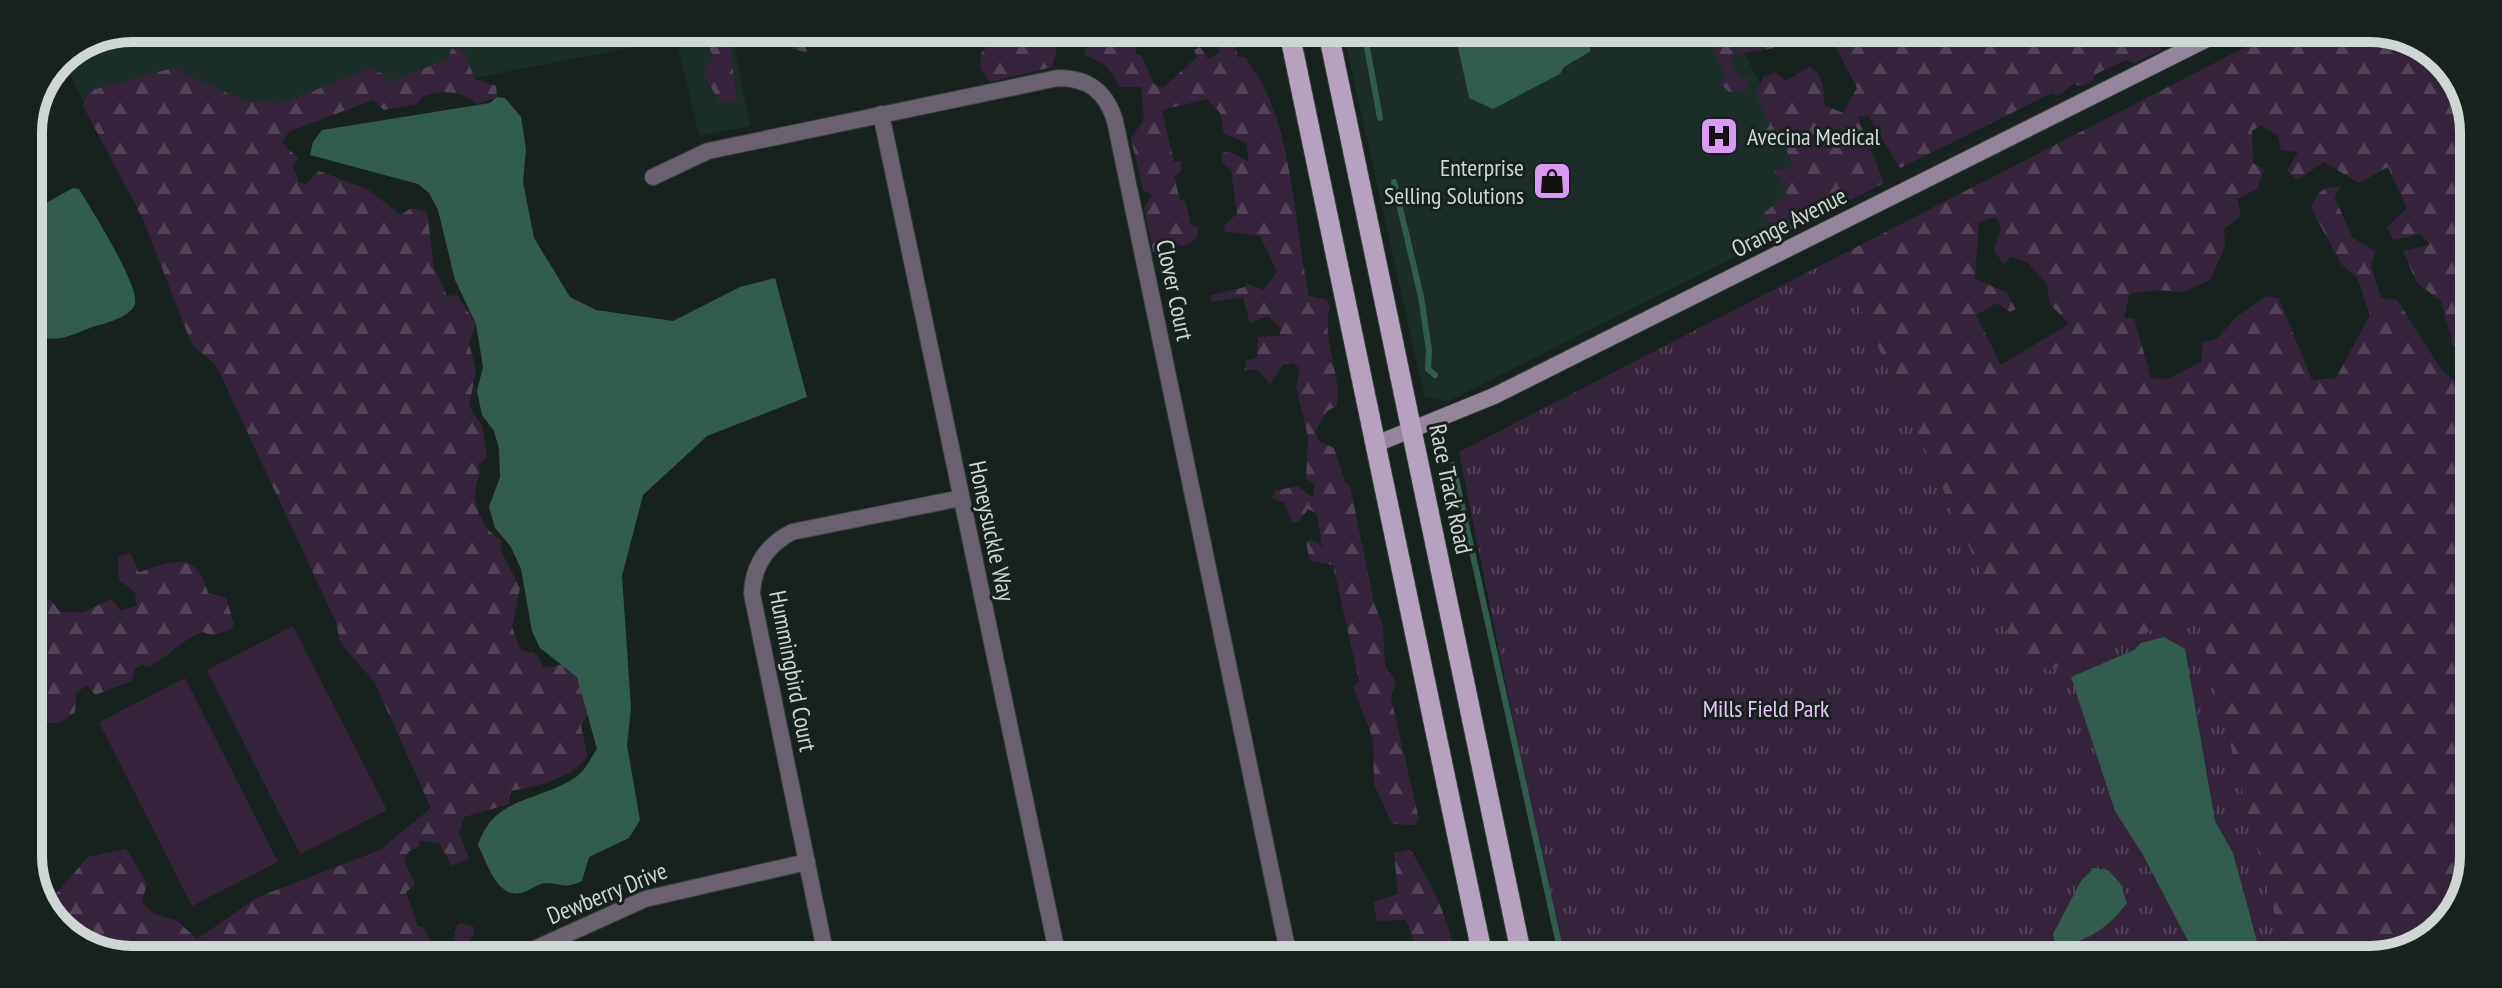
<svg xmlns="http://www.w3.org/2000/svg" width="2502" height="988" font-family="'PT Sans Narrow',sans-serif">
<defs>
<pattern id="forest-firs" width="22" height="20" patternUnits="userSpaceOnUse" patternTransform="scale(2)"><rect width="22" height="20" fill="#35233c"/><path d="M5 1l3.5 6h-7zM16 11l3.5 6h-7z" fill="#514257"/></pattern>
<pattern id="park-tufts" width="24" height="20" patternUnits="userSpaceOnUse" patternTransform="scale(2)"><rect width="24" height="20" fill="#35233c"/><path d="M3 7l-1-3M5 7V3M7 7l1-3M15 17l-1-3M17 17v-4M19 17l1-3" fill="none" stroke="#514257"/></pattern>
</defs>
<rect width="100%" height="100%" fill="#17221e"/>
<g fill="#1a2d26">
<path d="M132 28 731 30 750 126 699 136 676 39 106 149 62 57Z"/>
<path d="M1343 31 1734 32 1824 212 1447 402 1424 396Z"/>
</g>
<g fill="#35233c">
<path d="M293 626 387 810 300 854 207 670Z"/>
<path d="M185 678 278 862 192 906 99 722Z"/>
</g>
<g fill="url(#forest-firs)" fill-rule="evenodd">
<path d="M709 29 840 30 805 34 807 52 791 49 787 34H739L729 43 737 101 720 103 703 73 714 57 705 41Z"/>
<path d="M991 30H1063L1068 35 1057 48 1052 67 990 82 980 68 981 54 994 37Z"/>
<path d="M1118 30 1150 31 1136 41V54L1141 55 1154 84 1163 88 1197 57 1194 50 1200 47 1208 59 1220 52 1214 31H1235L1237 57H1245C1253 70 1264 85 1270 100 1294 162 1296 232 1309 296L1327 300 1330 307C1320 339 1342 372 1337 406L1327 411 1315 432 1319 441 1334 448 1345 482 1350 486 1374 603 1383 626 1385 666 1396 682 1391 698 1419 819 1415 825 1392 824 1374 784 1373 739 1353 687 1359 681 1333 565 1310 561 1306 542 1311 539 1322 547 1317 514 1308 509 1299 522 1292 523 1284 502 1272 498 1275 491 1297 486 1313 497 1315 485 1306 478 1308 437 1296 386 1300 369 1293 363 1284 364 1270 384 1258 370H1245L1246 361 1257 357 1258 337 1279 336 1281 328 1267 316 1250 323 1243 297 1212 302 1210 299 1211 295 1245 287 1246 283 1263 290 1277 272 1260 236 1226 232 1223 226 1237 214 1231 170 1223 163 1221 154 1229 151 1249 162 1246 142 1224 134 1220 113 1207 99 1162 110 1174 162 1181 161V171L1174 177 1180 200H1185L1191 226 1199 227 1196 239 1184 246 1170 242 1153 252 1144 208 1152 195 1143 190 1131 138 1144 120 1141 87H1121L1106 66 1084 54 1090 33 1116 39Z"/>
<path d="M1705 32H1795L1774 48 1731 55 1733 68 1743 79 1748 76 1750 80 1744 92H1729L1720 83 1726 76Z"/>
<path d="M1828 32 2163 33 2161 50 2134 63 2126 60 2096 74 2093 81 2081 86 2073 84 2058 96 2052 93 1900 168 1868 116 1858 117 1884 183 1781 235 1763 214 1787 194 1774 170 1794 167 1784 145 1762 146 1760 136 1770 125 1756 96 1763 77 1776 73 1786 81 1809 67C1825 76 1823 88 1824 105L1843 113 1857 88Z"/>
<path d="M2273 33 2404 34 2452 68 2474 125 2473 225 2458 231 2460 242 2473 263 2472 356 2453 345 2441 301 2417 283 2403 251 2430 245 2421 234 2393 240 2387 227 2407 208 2388 167 2359 183 2324 162 2297 180 2287 171 2298 152 2281 150 2278 136 2261 125 2252 131 2253 163 2264 170 2257 189 2237 199 2241 216 2224 229 2225 246 2210 280 2183 292 2156 290 2129 294 2124 318H2134L2151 378 2168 379 2201 362 2203 342 2217 339 2236 317 2267 296 2279 299 2312 380 2336 378 2370 315 2357 277 2342 265 2311 208C2317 192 2323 186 2341 187L2334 197 2353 238 2375 251 2371 266 2381 298 2397 300 2441 369 2472 396 2468 890 2428 942 2370 960H2286L2196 614 2050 670 2021 661 1837 257ZM1996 217 2001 229 1994 249 2003 264 2011 257 2027 262 2047 285 2050 304 2069 324 2001 365 1976 315 1997 303 2010 312 2016 309 2006 292 1975 279 1979 222Z"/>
<path d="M458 48 464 52 475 79 496 86 497 97 477 104C458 89 445 91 423 96L417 104 384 110 373 100 290 131 282 143 299 159 292 165 299 182 306 184 319 171 367 189 401 215 411 208 427 212 434 268 447 296 457 295 476 324 469 343 476 371 469 406 482 426 487 456 478 466 480 474C468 496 480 530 502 540L500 549 520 588 512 627 520 649 537 655 544 668 564 664 577 677 588 715 581 725 587 756C575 777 535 787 511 791L509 804 464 817 459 833 469 858 452 866 439 843 420 841 419 847 409 851 404 860 415 885 406 892 418 926 423 927 434 946 433 955 98 954 49 919 45 906 88 857 126 849 147 883 142 902 154 914 176 920 197 939 258 897 380 850 431 808 375 683 340 642 336 622 216 365 192 345 142 217 83 106 89 91 173 68 244 101 282 103 369 69 384 74 388 83 449 58 450 50Z"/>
<path d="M130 553 139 572C174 561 196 549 208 593L226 598 234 624 231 629 212 636 203 632C182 639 169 656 149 667L142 665 135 669 132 681 95 695 87 685 76 693 75 712 61 722 34 725 28 732V593L51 600 60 612H84L111 599 121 611 137 605 135 592 119 580 118 556Z"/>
<path d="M1410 849C1431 883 1449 917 1455 958H1421L1406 920 1377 921 1373 902 1398 894 1394 853Z"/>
<path d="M460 923 474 927V934L468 942 470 955H438L454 948 456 926Z"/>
</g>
<path fill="url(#park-tufts)" d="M1837 257 2021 661 2050 670 2196 613 2286 960 1561 958 1459 452Z"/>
<g fill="#305d4e">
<path d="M1461 31 1584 32 1591 51 1564 67 1560 74 1493 109 1469 98 1456 38Z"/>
<path d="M497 97 505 98 521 117 526 149 523 182 534 238 570 297 596 310 673 321 740 287 775 278 807 397 707 436 643 495 622 576 631 708 627 745 640 820 629 838 589 857 582 881C563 890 563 883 545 883 537 884 529 891 521 893 496 898 487 862 478 845 493 797 536 802 573 779 584 773 590 759 597 749L577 677 540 648 532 631 521 569 511 547 495 528 489 507 500 477 499 449 494 431 482 415 477 391 483 367 476 324 455 280 438 210 429 193 418 184 310 155 313 142 322 130 490 103Z"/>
<path d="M73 188 79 189C90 207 140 286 135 304 131 316 110 322 99 325 77 331 64 343 41 337L28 306V213Z"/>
<path d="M2164 637 2185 649 2215 821 2233 853 2262 960H2198L2143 855 2115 811 2071 677 2134 650 2141 643Z"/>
<path d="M2094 868 2108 870 2120 883 2127 903C2110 926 2084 946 2055 944L2053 934 2081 881Z"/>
</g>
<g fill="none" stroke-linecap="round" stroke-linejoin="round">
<g stroke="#305d4e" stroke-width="6">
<path d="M1364 31 1380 118"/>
<path d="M1394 182 1421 297 1429 350 1428 369 1435 375"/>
<path d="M1453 465 1562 958"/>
</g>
<g stroke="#343f3b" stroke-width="18">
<g id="street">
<path d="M881 114 1058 957"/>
<path d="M653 177 708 151 1058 78C1088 78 1106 91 1115 121L1289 957"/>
<path d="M521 955 645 899 807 862"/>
<path d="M826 956 752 594C753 566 767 545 792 532L961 498"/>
</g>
</g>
<g stroke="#343f3b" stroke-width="18">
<path id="secondary" d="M1376 444 1494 396 2219 33"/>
</g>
<g stroke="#343f3b" stroke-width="22">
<g id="primary">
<path d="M1289 31 1483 958"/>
<path d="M1328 31 1522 958"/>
</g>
</g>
<use href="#street" stroke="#6a606f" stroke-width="16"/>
<use href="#secondary" stroke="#95859c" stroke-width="16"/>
<use href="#primary" stroke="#b6a1bf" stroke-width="20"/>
</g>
<defs>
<g id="hospital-square" transform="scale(2)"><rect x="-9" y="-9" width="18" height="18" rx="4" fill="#db99f5" stroke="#17221e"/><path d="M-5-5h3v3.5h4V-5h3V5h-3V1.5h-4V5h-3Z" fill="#111"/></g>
<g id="shop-square" transform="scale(2)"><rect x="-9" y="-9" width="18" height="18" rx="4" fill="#db99f5" stroke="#17221e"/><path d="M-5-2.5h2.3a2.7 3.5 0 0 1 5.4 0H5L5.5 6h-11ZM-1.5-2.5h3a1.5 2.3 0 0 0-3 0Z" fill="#111"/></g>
</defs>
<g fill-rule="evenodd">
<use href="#hospital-square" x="1719" y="136"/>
<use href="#shop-square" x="1552" y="181"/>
</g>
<g text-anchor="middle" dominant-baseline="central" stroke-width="6" stroke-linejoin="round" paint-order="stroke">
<g font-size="24" fill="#cfd6d3" stroke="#17221e" text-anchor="start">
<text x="1747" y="136">Avecina Medical</text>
<text x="1524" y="167" text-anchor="end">Enterprise<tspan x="1524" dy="28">Selling Solutions</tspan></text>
</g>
<g font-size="24" fill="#cfd6d3" stroke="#17221e">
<text transform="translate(1789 222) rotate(-27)">Orange Avenue</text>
<text transform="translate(1175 290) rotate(78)">Clover Court</text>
<text transform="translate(1451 489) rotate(78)">Race Track Road</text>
<text transform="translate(992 531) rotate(78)">Honeysuckle Way</text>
<text transform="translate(793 671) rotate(79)">Hummingbird Court</text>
<text transform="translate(607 893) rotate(-22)">Dewberry Drive</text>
</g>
<g font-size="24" fill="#eac2fa" stroke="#17221e">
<text x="1766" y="708">Mills Field Park</text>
</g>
</g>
<path d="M0 0H2502V988H0ZM132 42H2370A90 90 0 0 1 2460 132V856A90 90 0 0 1 2370 946H132A90 90 0 0 1 42 856V132A90 90 0 0 1 132 42Z" fill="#17221e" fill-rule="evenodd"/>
<path fill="none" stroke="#cfd6d3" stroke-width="10" d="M132 42H2370A90 90 0 0 1 2460 132V856A90 90 0 0 1 2370 946H132A90 90 0 0 1 42 856V132A90 90 0 0 1 132 42Z"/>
</svg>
